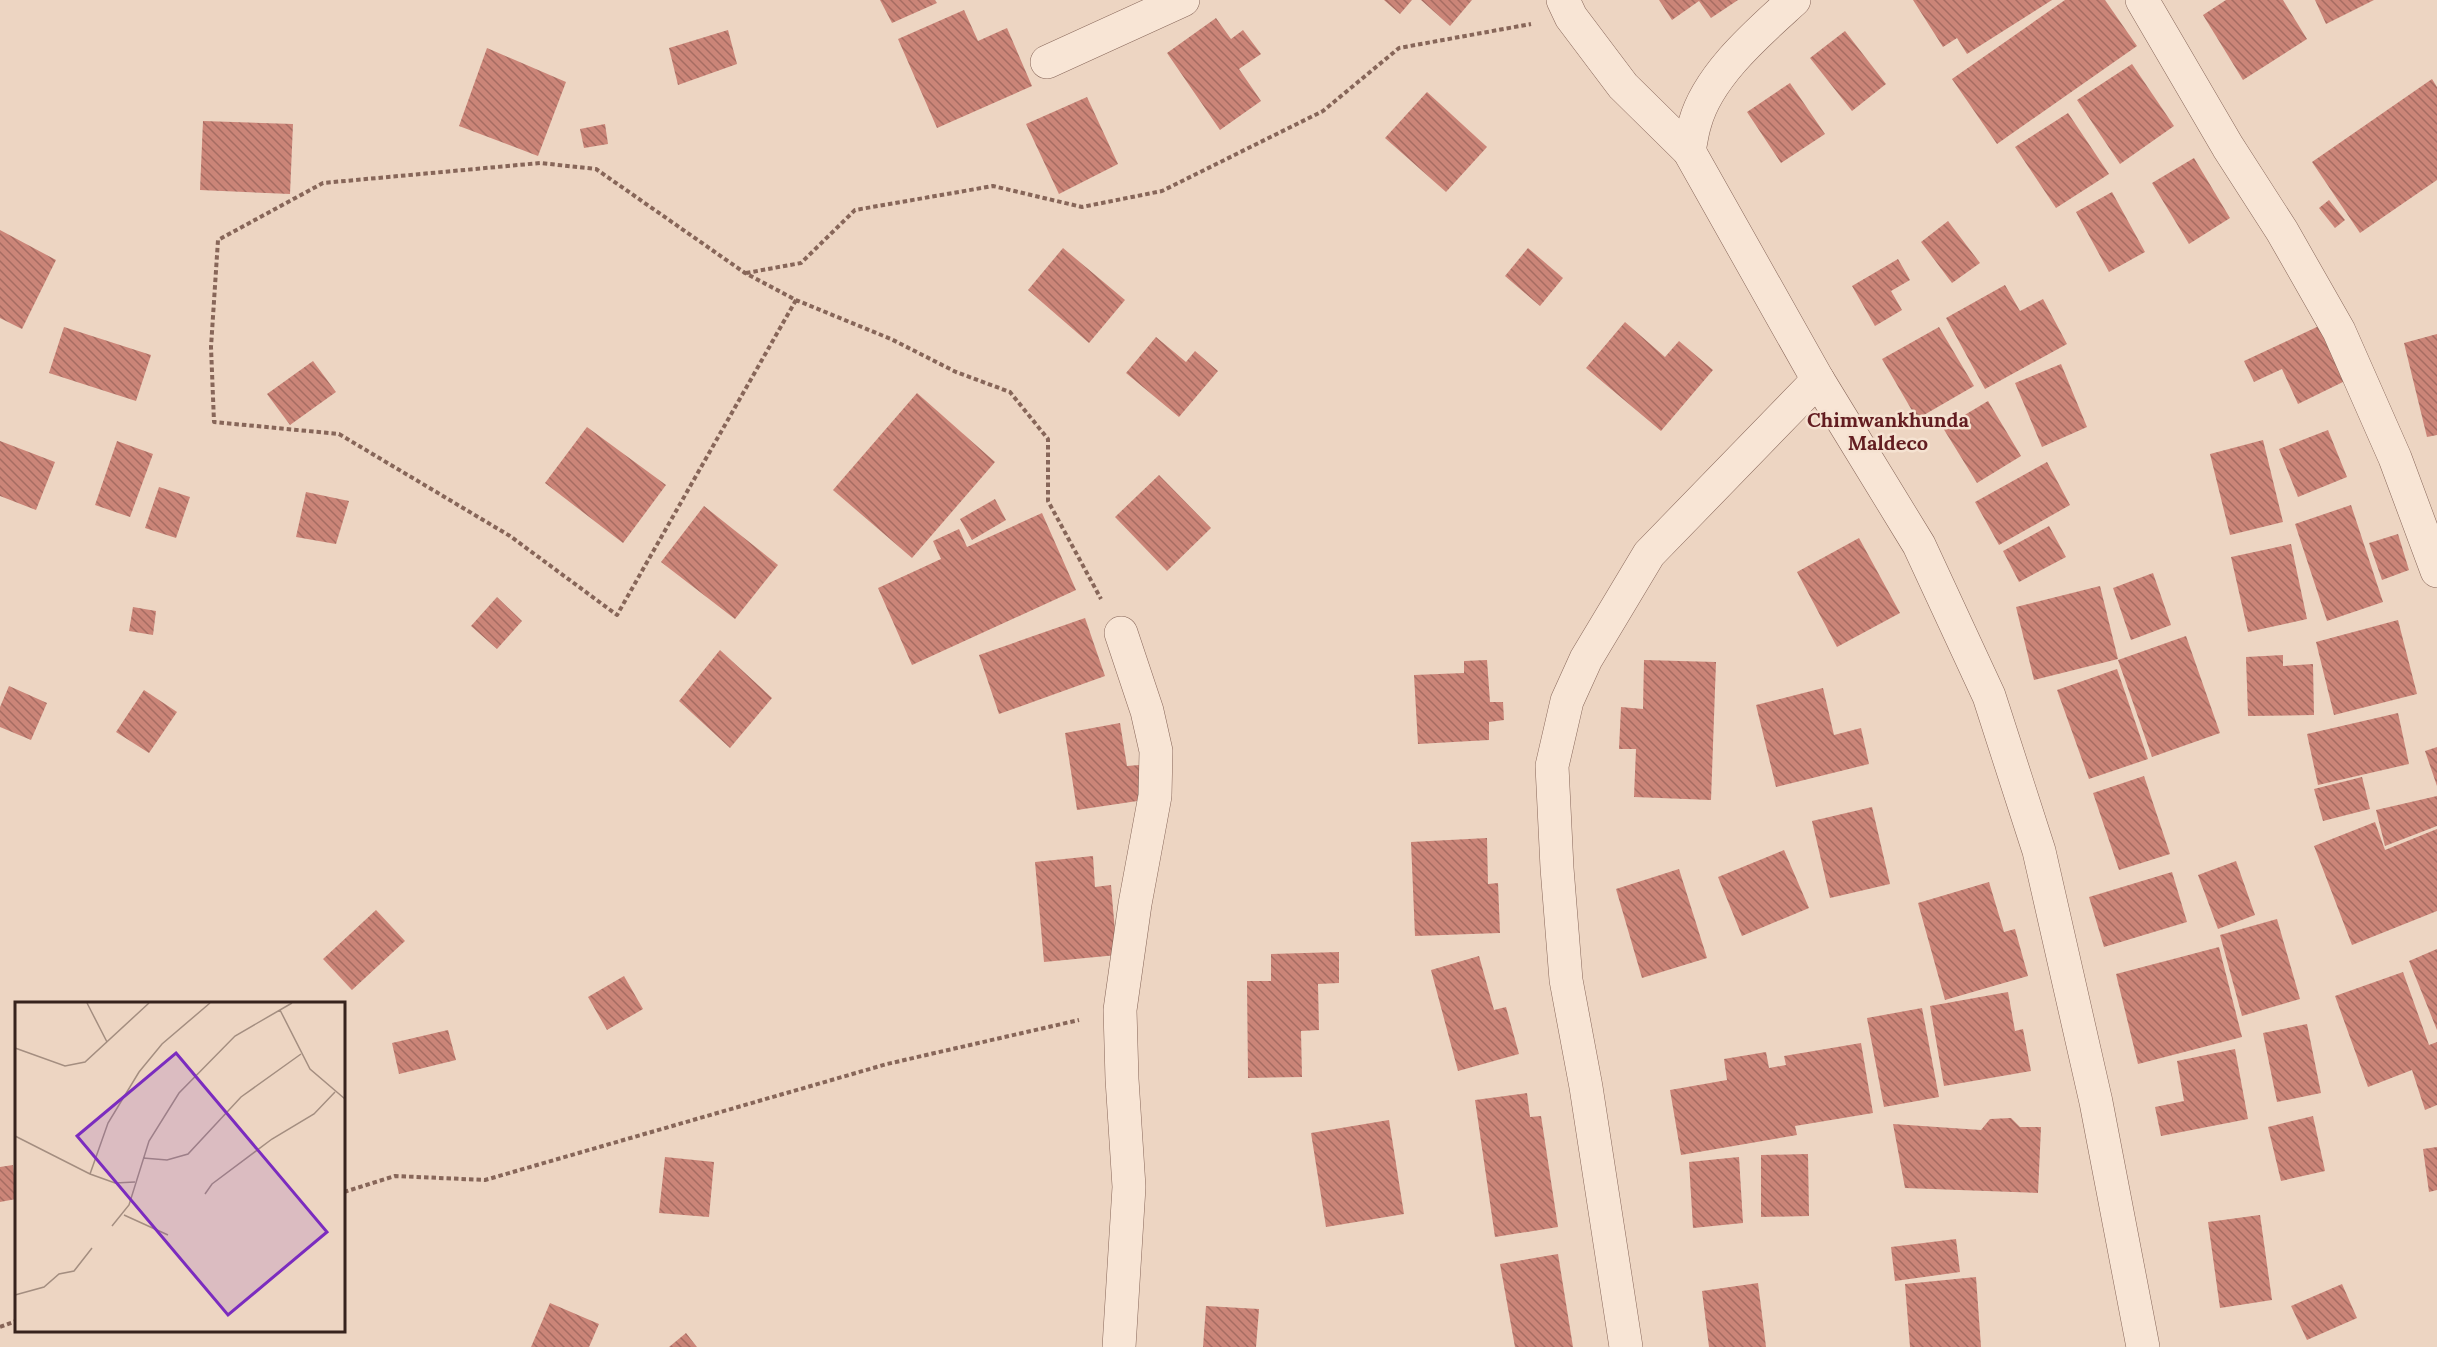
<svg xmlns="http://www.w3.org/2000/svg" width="2437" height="1347" font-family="Lora,serif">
<defs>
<pattern id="building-back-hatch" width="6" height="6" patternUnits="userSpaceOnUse" patternTransform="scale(1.5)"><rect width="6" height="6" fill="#cb8578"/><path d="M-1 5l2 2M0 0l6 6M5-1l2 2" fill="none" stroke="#a66c62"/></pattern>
</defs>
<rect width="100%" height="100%" fill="#edd5c2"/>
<g fill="url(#building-back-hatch)">
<path d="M880 0H935L937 3 892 23Z"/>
<path d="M1384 0H1412L1400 14Z"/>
<path d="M1421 0H1472L1450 26Z"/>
<path d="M1659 0H1738L1711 18 1699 1 1672 20Z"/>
<path d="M1913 0H2052L1967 54 1957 38 1943 47Z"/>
<path d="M2065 0H2105L2137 46 1997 144 1952 79Z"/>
<path d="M2226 0H2283L2307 39 2243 80 2203 15Z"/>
<path d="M2315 0H2374L2326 24Z"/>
<path d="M964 10 978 41 1007 28 1032 86 937 128 898 39Z"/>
<path d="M1216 18 1231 39 1243 30 1261 54 1239 69 1261 101 1220 130 1167 53Z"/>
<path d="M728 30 737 64 678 85 669 48Z"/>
<path d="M1845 31 1886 84 1852 111 1810 58Z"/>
<path d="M487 48 566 82 538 156 459 126Z"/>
<path d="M2132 64 2174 126 2120 164 2077 100Z"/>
<path d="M2432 79 2437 87V180L2360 233 2312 162Z"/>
<path d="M1790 83 1825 134 1781 163 1747 112Z"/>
<path d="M1427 92 1487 147 1446 192 1385 138Z"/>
<path d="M1087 97 1118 164 1059 194 1026 124Z"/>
<path d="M2068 113 2109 174 2056 208 2015 147Z"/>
<path d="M203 121 293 124 290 194 200 190Z"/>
<path d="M605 124 608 144 584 148 580 129Z"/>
<path d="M2194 158 2230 218 2189 244 2152 183Z"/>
<path d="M2112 192 2145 252 2109 272 2076 212Z"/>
<path d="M2329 200 2345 220 2335 228 2319 208Z"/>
<path d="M1948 221 1980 263 1952 283 1921 242Z"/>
<path d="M0 230 56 260 22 329 0 318Z"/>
<path d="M1063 248 1125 300 1089 343 1028 290Z"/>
<path d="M1528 248 1563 278 1540 306 1505 276Z"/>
<path d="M1898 259 1910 280 1891 291 1902 310 1875 326 1852 286Z"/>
<path d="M2005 285 2020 311 2043 299 2067 344 1985 389 1946 318Z"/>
<path d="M1625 322 1665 357 1679 341 1713 370 1661 431 1586 368Z"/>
<path d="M2319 326 2345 381 2298 404 2282 369 2254 382 2244 361Z"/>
<path d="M64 327 151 355 136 401 49 373Z"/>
<path d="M1939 327 1974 386 1917 419 1882 359Z"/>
<path d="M2437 334V435L2427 437 2404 343Z"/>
<path d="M1156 337 1186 362 1195 351 1218 371 1179 417 1126 373Z"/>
<path d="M313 361 336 392 290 425 267 394Z"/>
<path d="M2061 364 2087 427 2042 447 2015 383Z"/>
<path d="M917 393 995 462 912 558 833 490Z"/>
<path d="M1988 401 2021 456 1977 483 1943 428Z"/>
<path d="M587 427 666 485 623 543 545 483Z"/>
<path d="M2328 430 2347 477 2298 497 2279 449Z"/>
<path d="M2263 440 2283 522 2230 535 2210 454Z"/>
<path d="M0 441 55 462 36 510 0 496Z"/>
<path d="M117 441 153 454 130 517 95 505Z"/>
<path d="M2047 462 2070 505 1999 545 1975 502Z"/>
<path d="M1159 475 1211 528 1167 571 1115 517Z"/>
<path d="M159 487 190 497 176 538 145 528Z"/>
<path d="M306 492 349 501 336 544 296 537Z"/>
<path d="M995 499 1006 520 972 540 960 519Z"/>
<path d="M2351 505 2383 602 2327 621 2295 524Z"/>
<path d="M704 506 778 565 735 619 661 562Z"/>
<path d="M1042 513 1076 590 912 665 878 588 941 559 933 541 959 529 967 547Z"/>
<path d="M2049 526 2066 557 2019 582 2003 551Z"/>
<path d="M2398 534 2409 570 2382 580 2369 543Z"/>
<path d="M1859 538 1900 613 1837 647 1797 572Z"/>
<path d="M2291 544 2307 619 2248 632 2231 557Z"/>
<path d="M2153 573 2171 625 2131 640 2113 588Z"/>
<path d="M2100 586 2118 659 2034 680 2016 607Z"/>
<path d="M497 597 522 621 497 649 471 626Z"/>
<path d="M133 607 156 611 153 635 129 631Z"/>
<path d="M1085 618 1105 676 999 714 979 655Z"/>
<path d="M2398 620 2417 694 2334 715 2316 642Z"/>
<path d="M2186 636 2220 733 2152 757 2118 660Z"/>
<path d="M720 650 772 698 730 748 679 701Z"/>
<path d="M2283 655V666L2313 664 2314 715 2248 716 2246 657Z"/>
<path d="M1487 660 1490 702H1503L1504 720 1489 722V740L1418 744 1414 675 1464 673V661Z"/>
<path d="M1644 660 1716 662 1711 800 1634 797 1636 749H1619L1621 707 1643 709Z"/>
<path d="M2117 669 2148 759 2089 779 2057 690Z"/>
<path d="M9 686 47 703 31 740 0 727V707Z"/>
<path d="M1823 688 1834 735 1861 728 1869 764 1776 787 1756 705Z"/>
<path d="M144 690 177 712 149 753 116 732Z"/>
<path d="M2398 713 2409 764 2318 785 2307 734Z"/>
<path d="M1120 723 1127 766 1139 765 1144 800 1077 810 1065 733Z"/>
<path d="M2437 747V786L2425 751Z"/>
<path d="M2144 776 2170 854 2119 870 2093 793Z"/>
<path d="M2362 777 2370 809 2323 821 2314 789Z"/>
<path d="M2437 796V826L2385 846 2376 810Z"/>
<path d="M1872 807 1890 884 1830 898 1812 821Z"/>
<path d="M2375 822 2385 850 2437 829V911L2352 945 2314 846Z"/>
<path d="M1487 838 1488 884 1498 883 1500 933 1415 936 1411 842Z"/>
<path d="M1784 850 1809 908 1742 936 1718 877Z"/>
<path d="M1093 856 1095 887 1111 885 1117 955 1044 962 1035 862Z"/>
<path d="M2236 861 2255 915 2218 929 2198 875Z"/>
<path d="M1679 869 1707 958 1642 978 1616 889Z"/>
<path d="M2172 872 2187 922 2104 947 2089 897Z"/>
<path d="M1989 882 2004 932 2015 929 2028 976 1945 1000 1918 903Z"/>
<path d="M376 910 405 941 352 990 323 959Z"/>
<path d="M2277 919 2300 999 2242 1016 2220 935Z"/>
<path d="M2219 947 2242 1037 2138 1064 2116 974Z"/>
<path d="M2437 949V1030L2409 961Z"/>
<path d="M1339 952V983L1318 984 1319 1030 1301 1031 1302 1077 1248 1078 1247 981H1271V954Z"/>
<path d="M1479 956 1494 1010 1506 1007 1519 1054 1458 1071 1431 970Z"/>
<path d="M2403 972 2429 1045 2437 1042V1105L2425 1110 2412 1070 2368 1087 2335 996Z"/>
<path d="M624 976 643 1009 607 1030 588 997Z"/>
<path d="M2008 992 2015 1031 2023 1029 2031 1071 1944 1086 1930 1006Z"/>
<path d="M1922 1008 1939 1097 1884 1107 1867 1018Z"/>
<path d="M2307 1024 2321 1093 2277 1102 2263 1033Z"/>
<path d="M448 1030 456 1060 399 1074 392 1043Z"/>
<path d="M1861 1043 1873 1113 1795 1126 1797 1135 1681 1155 1670 1090 1727 1080 1724 1059 1766 1052 1769 1068 1786 1065 1784 1056Z"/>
<path d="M2235 1049 2248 1119 2161 1136 2155 1107 2184 1101 2177 1061Z"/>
<path d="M1527 1093 1530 1117 1541 1116 1558 1227 1495 1237 1475 1100Z"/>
<path d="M2313 1116 2325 1171 2281 1181 2268 1127Z"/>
<path d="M2011 1118 2020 1127H2041L2038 1193 1905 1188 1893 1124 1981 1130 1990 1119Z"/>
<path d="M1389 1120 1404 1214 1326 1227 1311 1133Z"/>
<path d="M2437 1147V1190L2429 1192 2423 1149Z"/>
<path d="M1808 1154 1809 1216 1761 1217V1155Z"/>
<path d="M665 1157 714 1162 709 1217 659 1213Z"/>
<path d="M1739 1157 1743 1223 1693 1228 1689 1162Z"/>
<path d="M13 1165 16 1199 0 1202V1167Z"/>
<path d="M2260 1215 2272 1300 2220 1308 2208 1222Z"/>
<path d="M1956 1239 1960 1272 1895 1281 1891 1247Z"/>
<path d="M1558 1254 1573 1347H1515L1500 1264Z"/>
<path d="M1976 1277 1981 1347H1910L1905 1284Z"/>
<path d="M1758 1283 1766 1347H1709L1702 1291Z"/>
<path d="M2342 1284 2357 1318 2307 1340 2291 1306Z"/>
<path d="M550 1303 599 1324 589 1347H531Z"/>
<path d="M1206 1306 1259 1309 1256 1347H1203Z"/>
<path d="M686 1333 697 1347H669Z"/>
</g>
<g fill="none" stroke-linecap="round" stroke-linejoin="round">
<g stroke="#876659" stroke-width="34">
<g id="street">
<path d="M1563 0 1571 17 1623 86 1689 151 1818 380 1919 545 1989 696 2039 851 2096 1102 2143 1347"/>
<path d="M2142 0 2228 147 2282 231 2339 331 2395 458 2437 571"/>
<path d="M1047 62 1183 0"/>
<path d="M1689 151C1691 142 1692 132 1695 123 1708 75 1759 32 1794 0"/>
<path d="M1119 1347 1129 1187 1122 1079 1120 1010 1135 904 1155 796 1156 751 1147 711 1121 633"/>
<path d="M1626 1347 1586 1087 1566 980 1557 868 1552 766 1567 701 1586 659 1649 554 1818 380"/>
</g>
</g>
<g stroke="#876659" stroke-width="4" stroke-dasharray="4.5 3" stroke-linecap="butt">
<path d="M746 273 801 263 855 210 993 186 1082 207 1162 191 1323 111 1399 48 1531 24"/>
<path d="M796 300 617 615 510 536 339 434 214 422 211 347 218 240 323 183 540 163 596 169 745 273 796 300 891 339 956 372 1010 392 1048 439V501L1101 599"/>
<path d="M344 1192 395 1176 485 1180 887 1064 1079 1020"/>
<path d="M0 1327 16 1321"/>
</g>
<use href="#street" stroke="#f8e5d5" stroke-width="33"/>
</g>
<g text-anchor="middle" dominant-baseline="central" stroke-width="5" stroke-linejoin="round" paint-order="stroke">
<g font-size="20" font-weight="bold" fill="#631d21" stroke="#f5e2d1">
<text x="1888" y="419">Chimwankhunda<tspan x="1888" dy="23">Maldeco</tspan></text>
</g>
</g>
<g transform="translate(15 1002)">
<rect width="330" height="330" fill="#edd5c2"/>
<path fill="none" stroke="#a48e80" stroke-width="1.5" d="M72 1 92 40M265 8 295 67 330 97M0 46 50 64 70 60 134 1M0 134 75 172 100 181 120 180M128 156 152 158 173 152 226 95 286 52M75 172 93 121 124 70 147 42 195 1M190 192 197 182 257 137 299 112 320 90M109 213 153 233M97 224 114 203 134 139 164 91 220 34 277 1M0 293 29 285 44 272 59 269 77 246"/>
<path fill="#7b2cbf" fill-opacity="0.15" stroke="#7b2cbf" stroke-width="3" d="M161 51 312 230 213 313 62 134Z"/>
<rect width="330" height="330" fill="none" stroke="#37231d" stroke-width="3"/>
</g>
</svg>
